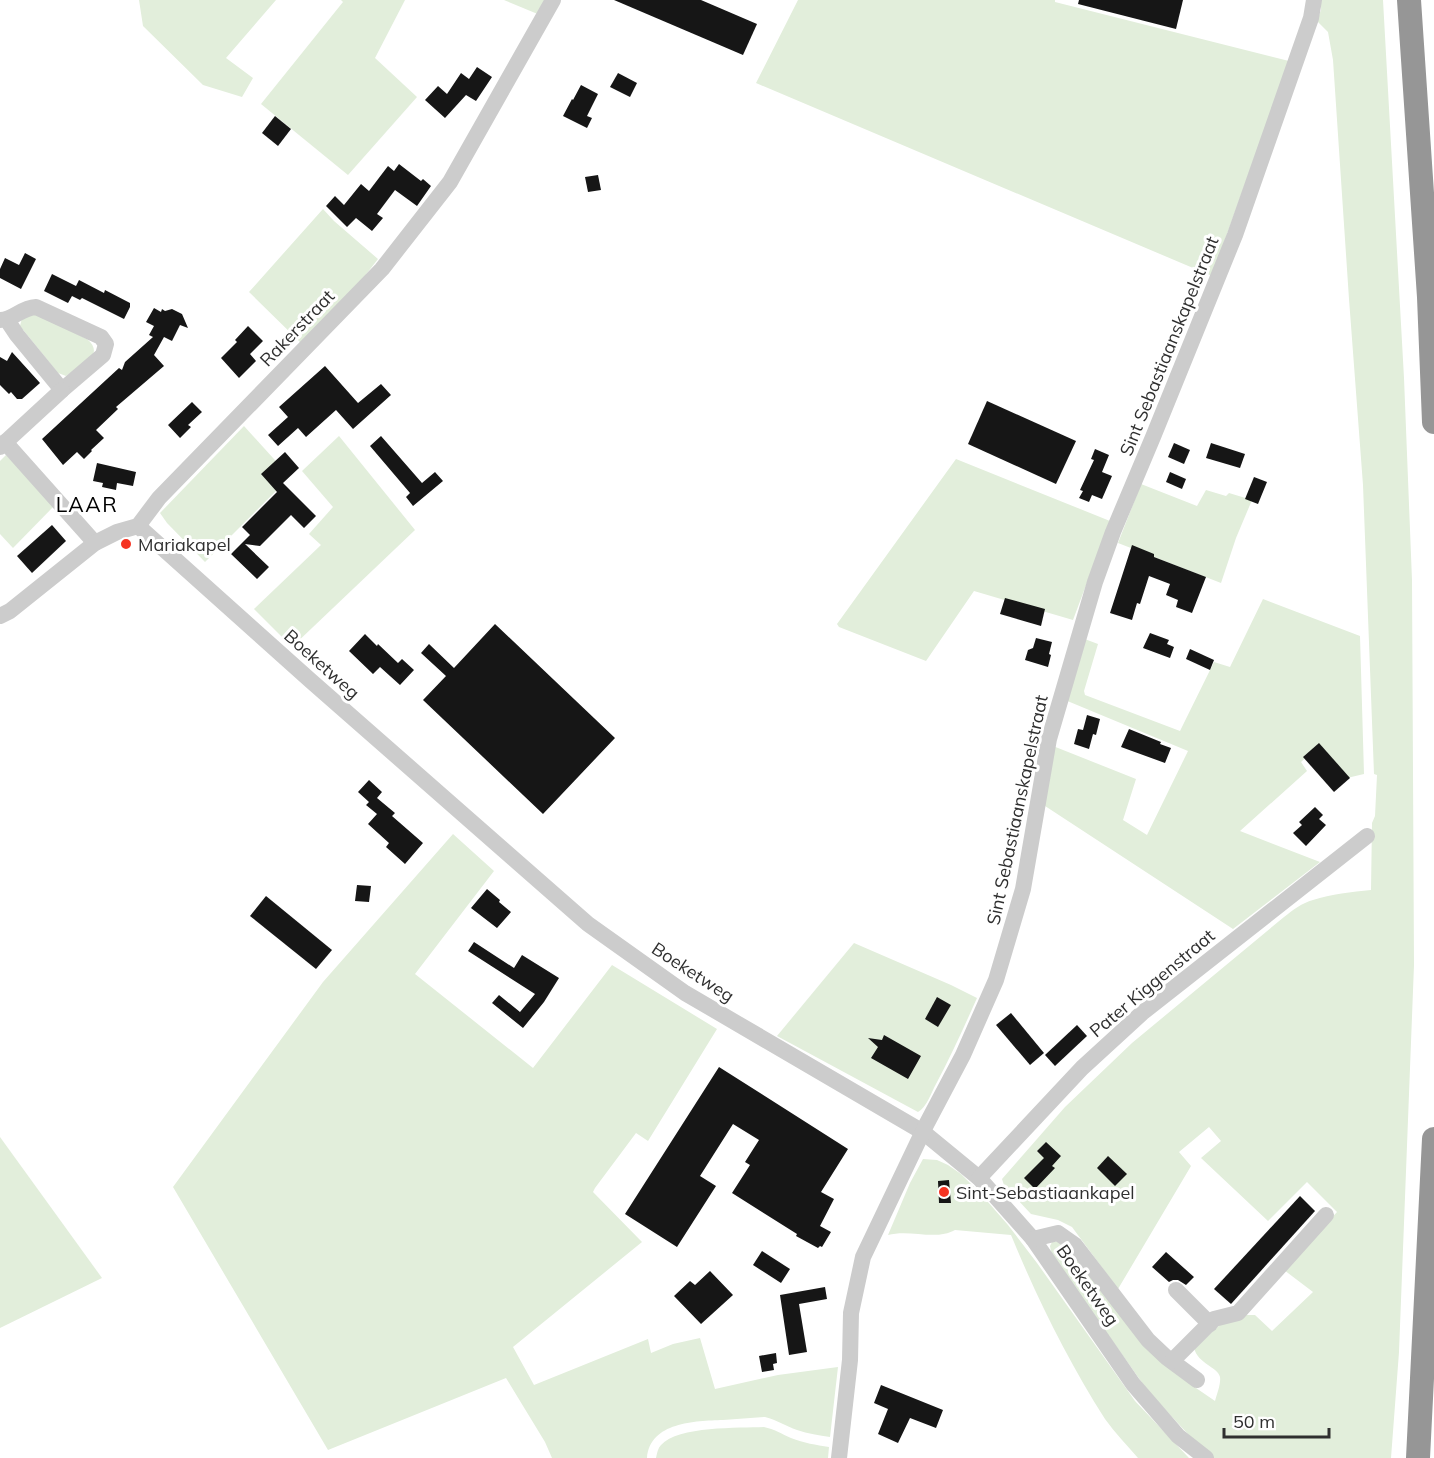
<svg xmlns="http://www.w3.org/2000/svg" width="1434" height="1458" font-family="Mulish,sans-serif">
<rect width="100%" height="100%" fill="#fff"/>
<g fill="#e2eedb">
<path d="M139 0H276L226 58 253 78 242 97 203 85 143 26Z"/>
<path d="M341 0H405L375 58 417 97 348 175 261 104 343 2Z"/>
<path d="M504 0H547L540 15Z"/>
<path d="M798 0H1055V2L1289 61 1212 276 756 83Z"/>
<path d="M1321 0H1383L1404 378 1412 580 1414 965 1399 1352 1391 1458H1214L1200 1447 1148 1391 1052 1256 1050 1246 1052 1242 1067 1241 1180 1377 1215 1401C1217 1394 1221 1384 1220 1377 1218 1367 1198 1364 1194 1348L1231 1315H1255L1272 1331 1313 1292 1284 1270 1337 1212 1307 1182 1268 1221 1201 1158 1221 1141 1209 1127 1179 1152 1191 1166 1118 1289 1072 1227 1058 1220 1031 1214 1004 1185 1002 1179 1065 1107 1132 1043 1284 917C1293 910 1302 903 1313 900 1331 894 1352 892 1371 890L1372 823 1375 816 1377 775 1374 774 1363 485 1349 299 1333 60 1328 32 1317 21 1321 10Z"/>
<path d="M323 209 334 221 378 259 364 277 301 343 249 292Z"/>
<path d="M34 313 87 339C107 356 79 367 66 376L58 373 20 326 22 318Z"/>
<path d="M244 426 283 469 282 485 205 562 167 523 160 513Z"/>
<path d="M339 436 415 530 292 647 254 609 321 545 309 534 333 507 302 471Z"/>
<path d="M6 455 55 505 13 548 0 534V461Z"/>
<path d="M956 459 1110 521 1073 620 974 591 926 661 839 627 837 624Z"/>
<path d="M1141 484 1197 506 1206 490 1226 496 1229 493 1252 500 1236 538 1221 583 1118 543Z"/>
<path d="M1263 599 1360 636 1364 774 1347 778 1317 747 1301 762 1307 771 1240 831 1320 862 1233 929 1042 804 1053 746 1136 779 1123 820 1147 835 1188 751 1065 700 1082 638 1098 644 1084 691 1085 695 1180 731 1214 662 1230 667Z"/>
<path d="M453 834 494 871 415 974 533 1068 612 965 717 1029 648 1141 636 1133 595 1188 593 1192 642 1242 513 1347 534 1385 648 1339 651 1353 673 1344 700 1338 715 1389 778 1375 838 1367 830 1437C819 1435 808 1434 797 1430 786 1426 777 1420 765 1417 751 1418 737 1419 723 1420 695 1421 650 1422 647 1458H552L545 1442 506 1378 328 1450 173 1187 323 982Z"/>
<path d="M854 943 951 985 977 998C964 1027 951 1056 936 1084 931 1093 927 1107 918 1112L777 1036Z"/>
<path d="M0 1137 102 1278 0 1328Z"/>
<path d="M923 1159 937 1160 948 1165 961 1174 981 1194 1008 1225 1037 1263 1135 1401 1189 1458H1138C1127 1445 1115 1433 1105 1419 1068 1361 1037 1298 1011 1235L955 1230C936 1241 910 1229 888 1235L910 1183Z"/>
<path d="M764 1427C774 1429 782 1434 791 1438 804 1443 816 1445 829 1447L828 1458H656C657 1453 658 1448 661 1445 678 1426 739 1428 764 1427Z"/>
</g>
<g fill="#161616">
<path d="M614 0H701L757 24 743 55Z"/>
<path d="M1079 0H1183L1176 29 1078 4Z"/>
<path d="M477 67 492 77 476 101 466 95 445 118 425 100 438 86 447 94 461 73 469 79Z"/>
<path d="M618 73 637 83 630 97 610 87Z"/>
<path d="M581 85 598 94 587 116 592 118 587 128 563 116 572 99 573 100Z"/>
<path d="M275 116 291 129 278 146 262 133Z"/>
<path d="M399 164 421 181 423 179 431 186 417 206 395 190 377 214 383 218 372 231 356 218 347 227 326 206 335 196 344 205 361 184 369 191 388 166 394 171Z"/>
<path d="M598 175 601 190 588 192 585 177Z"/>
<path d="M25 253 36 259 21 289 0 278V269L5 258 19 265Z"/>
<path d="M52 274 76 286 79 280 104 293 105 290 130 303V307L124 319 82 298 80 300 72 296 68 303 44 291Z"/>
<path d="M154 308 161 312 162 309 165 311 172 309 182 314 188 328 180 325 172 341 164 337 154 355 164 366 116 407 118 409 96 430 104 438 91 450 92 451 84 459 77 452 63 465 42 439 119 368 122 370 125 362 153 337 149 335 154 326 146 322Z"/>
<path d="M248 326 263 341 250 354 256 361 239 378 221 358 237 342 235 340Z"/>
<path d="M12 352 40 383 22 399H17L11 392 9 394 0 385V357L7 361Z"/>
<path d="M325 366 358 403 381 384 391 395 353 429 336 410 306 437 298 428 278 446 268 435 288 417 279 407Z"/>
<path d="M987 401 1076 441 1056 484 968 444Z"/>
<path d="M192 402 202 412 188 425 191 427 180 438 168 425Z"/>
<path d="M381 436 422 483 435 472 443 481 413 506 406 497 410 493 370 446Z"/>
<path d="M1174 443 1190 450 1184 464 1168 457Z"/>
<path d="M1211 443 1245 454 1240 468 1206 458Z"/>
<path d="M1095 449 1109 455 1102 472 1112 476 1102 499 1092 495 1089 502 1079 498 1083 491 1080 490 1094 460 1091 459Z"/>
<path d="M285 452 299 468 283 483 316 516 304 528 291 515 260 546 245 544 269 567 257 579 231 554 250 535 242 527 277 492 261 474Z"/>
<path d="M97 463 136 472 133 486 117 483 116 490 102 487 103 483 93 481Z"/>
<path d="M1170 472 1186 479 1182 489 1166 482Z"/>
<path d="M1254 477 1267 482 1258 504 1245 499Z"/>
<path d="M52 525 66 541 32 573 17 556Z"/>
<path d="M1132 545 1154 554V557L1206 577 1192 613 1176 607 1178 600 1166 595 1170 584 1149 576 1140 604 1137 603 1132 620 1110 613Z"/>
<path d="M1005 598 1045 609 1041 626 1000 614Z"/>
<path d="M495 624 615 738 543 814 423 700 446 676 421 653 429 644 454 668Z"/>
<path d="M1150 633 1169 640 1167 644 1174 647 1170 658 1143 648Z"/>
<path d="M365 634 377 646 378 644 398 663 402 659 414 670 400 685 380 667 373 674 349 651Z"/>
<path d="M1036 638 1052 642 1049 654 1051 655 1048 667 1025 660 1028 650 1033 648Z"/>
<path d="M1190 649 1214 660 1210 670 1186 659Z"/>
<path d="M1087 715 1100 719 1096 735 1093 734 1089 749 1074 744 1078 729 1083 730Z"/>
<path d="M1129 729 1161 742 1160 744 1171 748 1165 763 1121 747Z"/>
<path d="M1319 743 1350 778 1334 792 1303 757Z"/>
<path d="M369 780 382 792 377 798 395 813 392 816 423 843 405 864 386 847 389 843 368 824 377 814 366 805 369 802 358 792Z"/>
<path d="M1315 807 1323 815 1319 819 1326 825 1306 846 1293 833 1302 825 1299 822Z"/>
<path d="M357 885 371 886 369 902 355 901Z"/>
<path d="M487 889 500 900 499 902 511 912 497 928 471 908Z"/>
<path d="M266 896 332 950 316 969 250 916Z"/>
<path d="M474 942 514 968 522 955 559 978 544 1002 523 1028 492 1003 499 995 520 1012 535 994 468 951Z"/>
<path d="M937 997 951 1005 938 1027 925 1019Z"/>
<path d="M1011 1013 1044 1053 1030 1065 996 1025Z"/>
<path d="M1077 1025 1087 1036 1055 1066 1045 1055Z"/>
<path d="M884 1035 921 1056 908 1079 871 1058 878 1047 868 1038 882 1040Z"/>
<path d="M719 1067 848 1149 821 1192 834 1199 820 1226 831 1232 822 1247 820 1246 818 1248 796 1236 797 1234 732 1193 750 1165 745 1162 759 1140 733 1124 700 1176 716 1186 677 1247 625 1214Z"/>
<path d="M1046 1142 1061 1156 1052 1166 1055 1168 1035 1189 1024 1178 1044 1158 1037 1151Z"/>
<path d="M1108 1156 1127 1174 1115 1186 1097 1168Z"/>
<path d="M949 1180 951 1203H939L938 1181Z"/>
<path d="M1300 1196 1315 1211 1231 1304 1214 1289Z"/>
<path d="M762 1251 790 1269 781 1283 753 1265Z"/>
<path d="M1166 1252 1194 1277 1186 1285 1178 1280H1173L1169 1282 1152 1267Z"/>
<path d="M710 1271 733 1295 701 1324 674 1296 690 1281 695 1285Z"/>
<path d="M825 1287 827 1299 799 1304 807 1352 789 1355 780 1295Z"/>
<path d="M776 1353 777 1363 773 1364 774 1370 762 1372 759 1356Z"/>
<path d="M881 1385 943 1410 936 1428 910 1418 898 1443 878 1434 888 1409 874 1403Z"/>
</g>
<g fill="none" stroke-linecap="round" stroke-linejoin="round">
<g stroke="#ccc" stroke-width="16">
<path d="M0 320C14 320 20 308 36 307L101 337 106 344 103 355 62 390 17 335 7 320"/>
<path d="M5 442 95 543"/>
<path d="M0 447 62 390"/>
<path d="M138 526 311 681 588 924 685 993 923 1132 979 1178 1033 1239 1133 1384 1178 1436 1206 1458"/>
<path d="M0 616 10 611 95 543 117 532 138 526 159 498 382 269 450 182 553 0"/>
<path d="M979 1178 1082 1068 1142 1013 1367 836"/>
<path d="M1033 1239 1058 1233 1075 1245 1148 1340 1166 1357 1197 1380"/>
<path d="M1176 1290 1210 1324"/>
<path d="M1172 1361 1214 1319 1238 1313 1326 1215"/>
<path d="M839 1458 850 1360 851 1313 863 1257 926 1125 963 1055 996 980 1023 889 1049 739 1095 582 1113 532 1153 437 1235 235 1311 18 1314 0"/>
</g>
<g stroke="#969696" stroke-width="24">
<path d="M1409 0 1429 297 1434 422"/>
<path d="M1418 1458 1434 1139"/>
</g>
</g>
<g fill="#f53322" stroke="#fff" stroke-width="2">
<circle cx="126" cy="544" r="6"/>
<circle cx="944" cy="1192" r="6"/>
</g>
<g text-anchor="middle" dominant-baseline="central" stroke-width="6" stroke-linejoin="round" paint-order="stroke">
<g font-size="18" fill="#2f2f2f" stroke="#fff">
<text transform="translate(297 328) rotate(-46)">Rakerstraat</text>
<text transform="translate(1169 346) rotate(-68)">Sint Sebastiaanskapelstraat</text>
<text transform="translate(322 664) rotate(42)">Boeketweg</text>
<text transform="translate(1017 810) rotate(-78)">Sint Sebastiaanskapelstraat</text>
<text transform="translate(693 972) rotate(33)">Boeketweg</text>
<text transform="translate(1152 983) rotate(-40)">Pater Kiggenstraat</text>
<text transform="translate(1088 1285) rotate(55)">Boeketweg</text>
</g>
<g font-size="18" fill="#2f2f2f" stroke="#fff" text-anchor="start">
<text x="138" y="544">Mariakapel</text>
<text x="956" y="1192">Sint-Sebastiaankapel</text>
</g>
<g font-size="21" letter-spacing="1.5" fill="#000" stroke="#fff">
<text x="87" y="504">LAAR</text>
</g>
</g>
<path d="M1224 1428v9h105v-9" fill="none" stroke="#2f2f2f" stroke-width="3"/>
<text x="1233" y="1428" font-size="18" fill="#2f2f2f" stroke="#ffffff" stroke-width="4.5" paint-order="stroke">50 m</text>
</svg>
